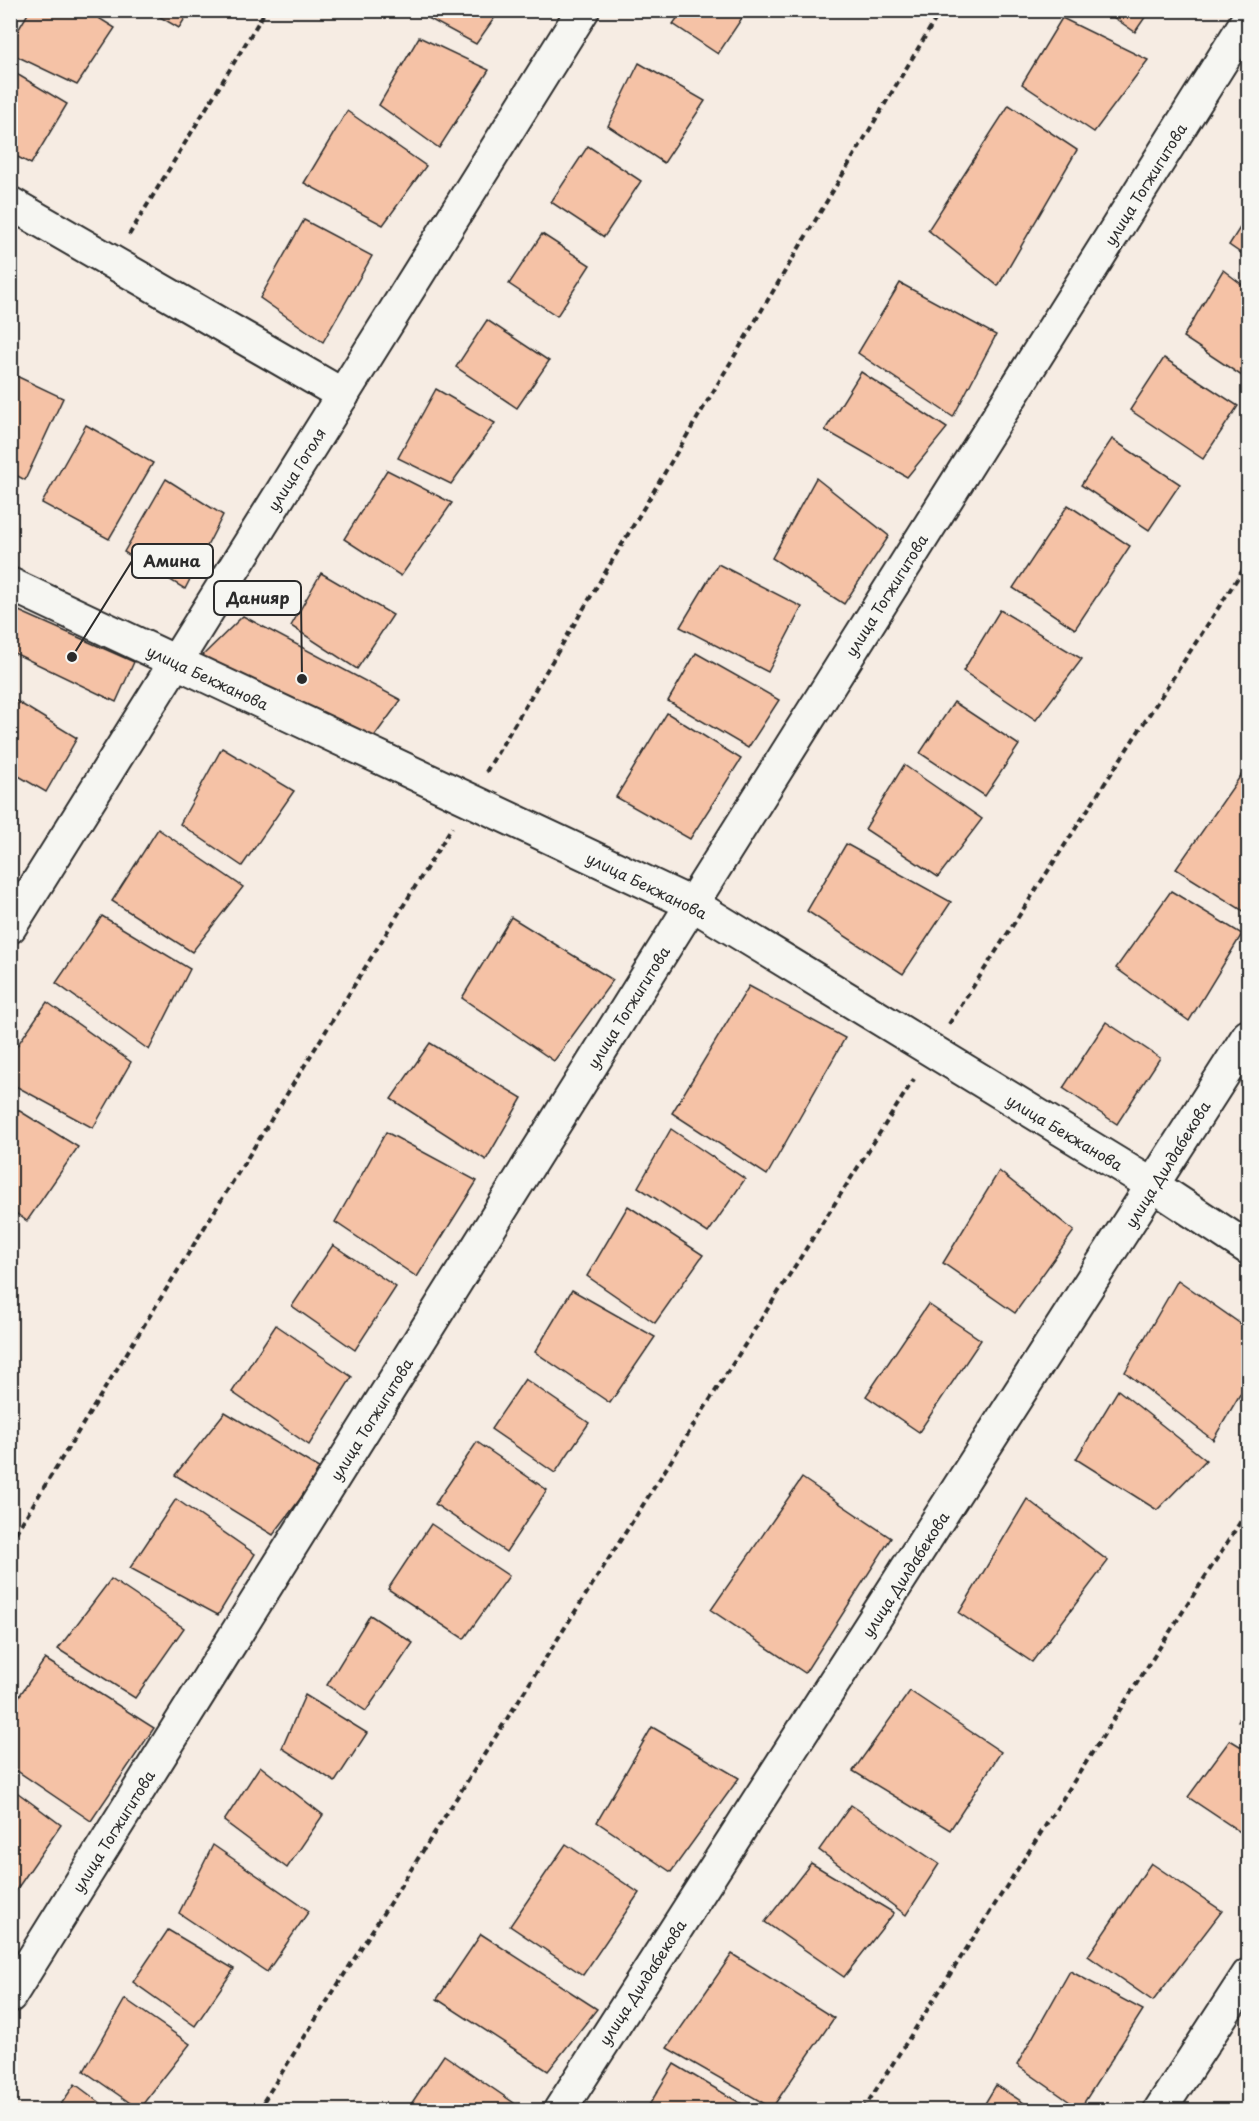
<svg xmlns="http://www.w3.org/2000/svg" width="1259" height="2121" font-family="'Playpen Sans',sans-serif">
<rect width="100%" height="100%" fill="#f6ece3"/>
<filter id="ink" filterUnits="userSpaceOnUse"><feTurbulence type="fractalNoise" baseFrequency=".0167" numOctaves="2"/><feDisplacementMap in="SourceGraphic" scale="12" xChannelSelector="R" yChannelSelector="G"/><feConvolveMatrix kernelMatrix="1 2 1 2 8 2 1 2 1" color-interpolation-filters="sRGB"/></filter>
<g filter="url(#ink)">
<g fill="#f5c2a6" stroke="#2b2b2b" stroke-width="1.5">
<path d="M30 10H86L115 28 77 85 10 53V44Z"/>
<path d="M148 10H190L179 28Z"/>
<path d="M433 10H500L476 44 428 18Z"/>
<path d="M683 10H731L742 18 718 54 673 24Z"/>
<path d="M1103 10H1150L1135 32Z"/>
<path d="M1062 18 1148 60 1094 132 1022 84Z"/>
<path d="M419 37 489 70 439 148 379 105Z"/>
<path d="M639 63 705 101 664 163 608 126Z"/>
<path d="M10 70 67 104 31 164 10 153Z"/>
<path d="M1009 105 1077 150 998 286 928 230Z"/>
<path d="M347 111 426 166 383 225 304 183Z"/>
<path d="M588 146 641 181 604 237 551 202Z"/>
<path d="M1248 215V258L1229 245Z"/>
<path d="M304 220 372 256 323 342 260 298Z"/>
<path d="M542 234 590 265 557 316 509 284Z"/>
<path d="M1223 270 1248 289V380L1183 337Z"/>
<path d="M900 283 996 335 953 417 858 353Z"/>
<path d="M487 320 549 361 517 408 456 367Z"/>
<path d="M1164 358 1238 406 1203 459 1130 410Z"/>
<path d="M861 372 947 428 907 477 825 430Z"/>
<path d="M10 373 63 398 25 480 10 472Z"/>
<path d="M436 389 495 423 451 484 398 458Z"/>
<path d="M86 425 153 463 109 539 42 503Z"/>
<path d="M1112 439 1180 484 1149 530 1081 485Z"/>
<path d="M387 470 452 503 401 576 344 539Z"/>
<path d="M816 478 889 536 844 604 772 558Z"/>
<path d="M166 479 223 515 185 589 124 552Z"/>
<path d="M1068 505 1130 546 1075 629 1013 588Z"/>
<path d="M718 564 802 607 768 672 680 627Z"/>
<path d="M321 573 393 615 357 669 291 626Z"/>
<path d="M10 607 134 662 116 702 10 651Z"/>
<path d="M1000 610 1082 659 1036 720 963 671Z"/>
<path d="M243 616 401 700 370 742 200 658Z"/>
<path d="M696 653 779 700 748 748 668 701Z"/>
<path d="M13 699 77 738 46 792 10 771V704Z"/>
<path d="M954 702 1019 745 985 796 920 753Z"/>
<path d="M667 713 741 759 690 839 616 797Z"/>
<path d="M222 748 294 791 242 866 180 824Z"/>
<path d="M904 765 982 819 938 877 865 829Z"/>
<path d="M1244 771 1248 774V914L1176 869Z"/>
<path d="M158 829 243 887 192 952 112 901Z"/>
<path d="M846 844 951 902 903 974 807 911Z"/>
<path d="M1171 891 1242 934 1189 1021 1116 968Z"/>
<path d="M102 916 190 969 149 1050 56 983Z"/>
<path d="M511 917 613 980 554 1061 462 998Z"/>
<path d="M749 986 845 1038 767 1175 672 1113Z"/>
<path d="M47 1002 131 1062 93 1128 10 1083V1056Z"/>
<path d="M1106 1022 1160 1058 1117 1124 1063 1088Z"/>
<path d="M430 1043 522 1098 486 1160 391 1099Z"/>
<path d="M10 1105 78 1147 27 1221 10 1209Z"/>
<path d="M671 1129 745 1179 708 1233 638 1187Z"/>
<path d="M386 1132 477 1181 417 1277 335 1222Z"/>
<path d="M999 1171 1074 1231 1015 1313 943 1263Z"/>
<path d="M628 1206 703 1255 655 1323 587 1276Z"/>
<path d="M333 1245 396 1287 355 1350 292 1306Z"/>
<path d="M1178 1280 1248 1329V1381L1213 1440 1125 1372Z"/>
<path d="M572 1290 655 1337 610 1403 535 1352Z"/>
<path d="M928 1304 981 1340 919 1432 866 1396Z"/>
<path d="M276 1325 352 1377 309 1445 232 1392Z"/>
<path d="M525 1379 589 1423 555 1473 491 1429Z"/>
<path d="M1118 1390 1206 1460 1157 1510 1076 1459Z"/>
<path d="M225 1412 322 1470 273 1535 175 1475Z"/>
<path d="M477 1442 547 1490 506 1552 435 1504Z"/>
<path d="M802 1478 891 1538 805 1673 711 1610Z"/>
<path d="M176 1499 255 1554 218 1615 130 1568Z"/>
<path d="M1027 1499 1108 1561 1032 1662 959 1613Z"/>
<path d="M431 1524 509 1576 464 1639 388 1589Z"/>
<path d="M111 1579 184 1628 135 1698 58 1649Z"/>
<path d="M370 1615 413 1643 366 1711 327 1685Z"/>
<path d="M45 1659 154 1728 91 1821 10 1766V1709Z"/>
<path d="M910 1691 1001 1752 950 1830 853 1771Z"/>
<path d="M305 1695 367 1733 335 1782 282 1748Z"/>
<path d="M1248 1703V1728L1238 1721Z"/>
<path d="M652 1727 739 1778 671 1872 597 1822Z"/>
<path d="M1230 1740 1248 1751V1837L1188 1797Z"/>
<path d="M260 1766 323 1815 287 1868 224 1821Z"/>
<path d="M10 1787 61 1825 10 1899Z"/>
<path d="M851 1805 939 1864 906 1915 819 1850Z"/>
<path d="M566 1844 639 1893 583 1975 510 1926Z"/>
<path d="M213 1845 309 1911 267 1972 179 1913Z"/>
<path d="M811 1863 894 1913 844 1977 765 1922Z"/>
<path d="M1151 1863 1222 1911 1153 2001 1088 1956Z"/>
<path d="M168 1930 234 1969 195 2026 133 1982Z"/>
<path d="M481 1934 597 2009 548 2071 437 1999Z"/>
<path d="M732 1954 834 2018 772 2108 667 2048Z"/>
<path d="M1070 1971 1143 2010 1080 2109 1017 2065Z"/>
<path d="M125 1999 190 2044 139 2109 84 2071Z"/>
<path d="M444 2055 514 2103 509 2110H407Z"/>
<path d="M674 2064 752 2110H646Z"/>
<path d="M75 2084 110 2110H57Z"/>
<path d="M996 2085 1035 2110H981Z"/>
<path d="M1248 2095V2110H1239Z"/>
</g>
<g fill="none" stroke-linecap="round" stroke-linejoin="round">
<g stroke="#2b2b2b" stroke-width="36">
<g id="street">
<path d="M10 203 343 395"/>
<path d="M10 584 692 904 1154 1186 1248 1248"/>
<path d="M10 927 583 10"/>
<path d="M10 1996 692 904 1248 19"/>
<path d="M560 2110 1248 1036"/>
<path d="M1160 2110 1248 1975"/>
</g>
</g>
<g stroke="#2b2b2b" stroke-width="4" stroke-dasharray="6 4.5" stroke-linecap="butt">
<path d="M129 235 266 10"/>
<path d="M486 772 941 10"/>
<path d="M949 1024 1248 562"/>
<path d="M10 1542 452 827"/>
<path d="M258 2110 914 1079"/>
<path d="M863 2110 1248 1510"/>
</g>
<use href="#street" stroke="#f6f6f2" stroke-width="32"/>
</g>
</g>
<g text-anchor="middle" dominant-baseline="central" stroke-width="4.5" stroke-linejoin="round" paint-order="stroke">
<g font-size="15" fill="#2b2b2b" stroke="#f6f6f2">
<text transform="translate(1145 184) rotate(-58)">улица Тогжигитова</text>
<text transform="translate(296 469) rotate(-58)">улица Гоголя</text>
<text transform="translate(886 595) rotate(-58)">улица Тогжигитова</text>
<text transform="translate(208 677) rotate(25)">улица Бекжанова</text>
<text transform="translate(647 885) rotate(26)">улица Бекжанова</text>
<text transform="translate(628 1007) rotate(-58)">улица Тогжигитова</text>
<text transform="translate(1065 1132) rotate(31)">улица Бекжанова</text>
<text transform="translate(1167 1164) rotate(-58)">улица Дилдабекова</text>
<text transform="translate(371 1419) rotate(-58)">улица Тогжигитова</text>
<text transform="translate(905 1574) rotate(-57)">улица Дилдабекова</text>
<text transform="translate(113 1831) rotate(-58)">улица Тогжигитова</text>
<text transform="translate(642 1982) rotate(-57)">улица Дилдабекова</text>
</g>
</g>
<path fill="none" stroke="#2b2b2b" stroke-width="2" d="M72 657L132 561M302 679L301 598"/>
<g fill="#2b2b2b" stroke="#f6f6f2" stroke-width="2">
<circle cx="72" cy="657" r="6"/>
<circle cx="302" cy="679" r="6"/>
</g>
<g fill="#f6f6f2" stroke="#2b2b2b" stroke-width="2">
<rect x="132" y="544" width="81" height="34" rx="6"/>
<rect x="214" y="581" width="87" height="34" rx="6"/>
</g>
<g font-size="16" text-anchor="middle" font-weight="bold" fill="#2b2b2b">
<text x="172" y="567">Амина</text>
<text x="258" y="604">Данияр</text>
</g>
<rect width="1259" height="2121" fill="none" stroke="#f6f6f2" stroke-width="36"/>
<rect x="18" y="18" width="1223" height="2085" fill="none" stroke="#2b2b2b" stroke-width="2" filter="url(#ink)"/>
</svg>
